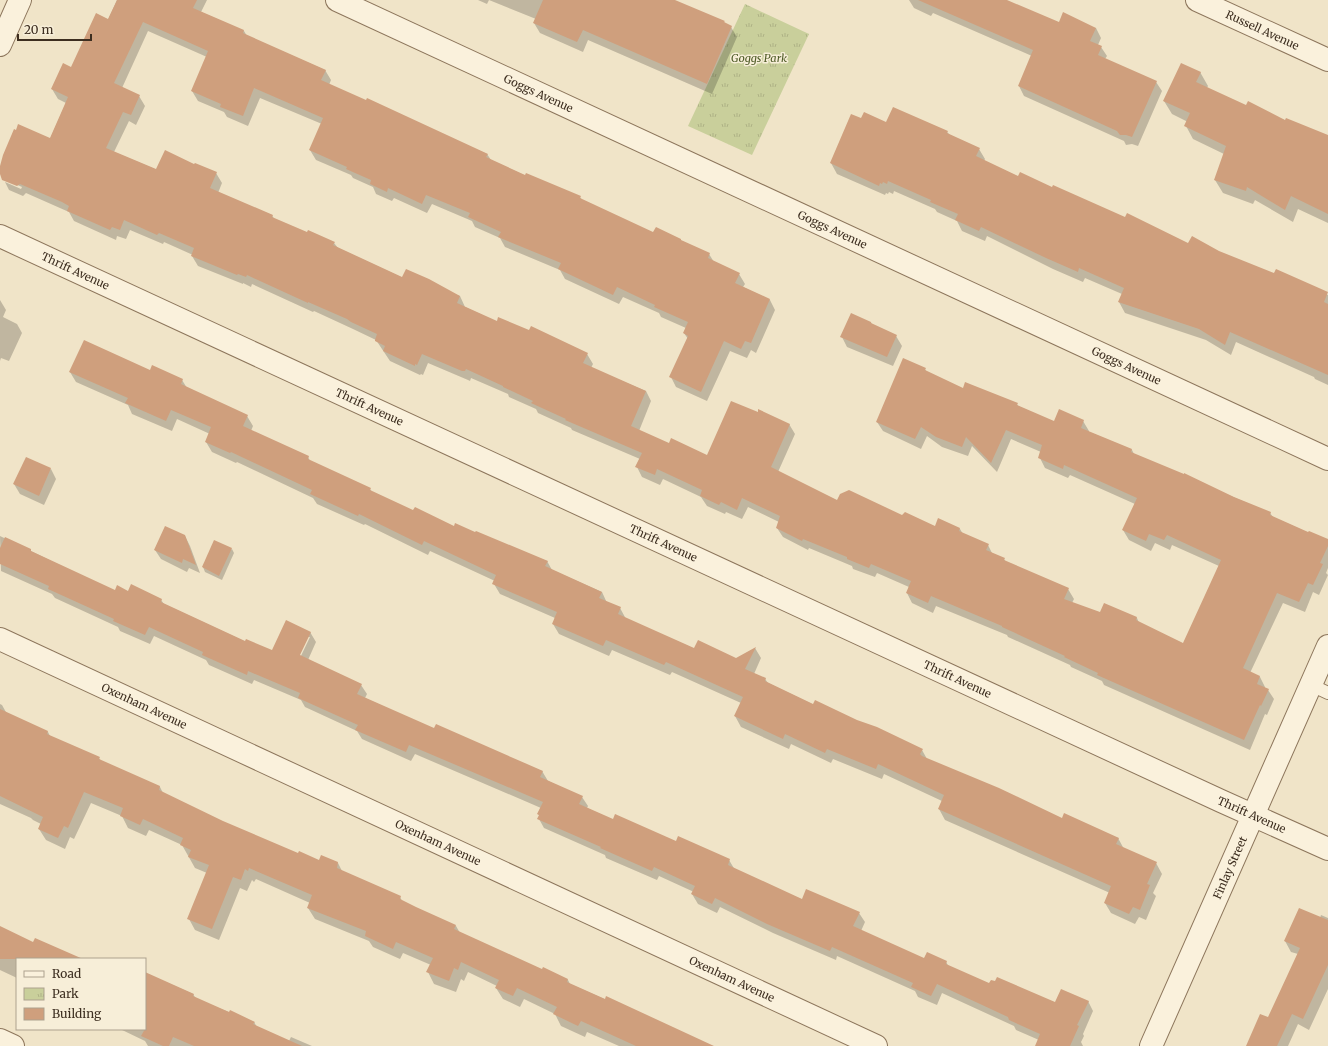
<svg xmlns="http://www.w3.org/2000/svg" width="1328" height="1046" font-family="Merriweather,serif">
<defs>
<pattern id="park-tufts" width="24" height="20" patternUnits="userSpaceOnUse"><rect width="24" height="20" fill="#c9cf9b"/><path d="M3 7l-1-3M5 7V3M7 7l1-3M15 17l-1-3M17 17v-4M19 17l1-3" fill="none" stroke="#aeb285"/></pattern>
</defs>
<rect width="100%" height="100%" fill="#f0e4c8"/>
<path fill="url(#park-tufts)" d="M745 4 809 34 752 155 688 126Z"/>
<g fill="#0003" fill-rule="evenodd">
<path d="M117 0H207L201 12 244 31 247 36 325 70 331 80 329 85 487 154 491 160 526 176 580 197 582 200 654 234 682 241 709 254 714 262 739 274 745 284 743 287 770 300 775 310 756 353 751 350 747 358 730 351 707 401 676 387 671 377 688 339 684 333 686 328 661 317 659 313 623 297 619 304 565 279 560 270 505 247 500 238 475 227 472 221 432 204 427 213 394 198 392 201 376 194 373 187 353 178 351 175 316 160 310 150 322 124 260 98 248 126 227 117 224 112 198 101 192 91 207 57 148 31 122 88 139 96 145 106 136 125 129 121 114 152 157 170 195 165 216 173 222 183 218 193 272 215 274 219 308 234 334 243 338 248 403 278 460 296 465 307 497 322 587 354 593 364 591 368 646 391 651 401 639 431 669 445 707 456 789 424 795 434 778 472 838 501 903 516 936 527 939 520 960 529 963 534 988 545 993 555 1004 559 1006 562 1068 589 1074 599 1072 603 1101 613 1137 618 1139 623 1184 644 1219 566 1172 545 1170 550 1155 543 1151 551 1129 540 1123 530 1135 504 1070 475 1068 478 1045 468 1040 458 1041 452 1011 439 997 472 972 446 968 456 942 447 927 436 921 449 883 431 877 422 925 369 927 373 963 389 1017 404 1018 406 1055 423 1083 421 1089 431V432L1132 450 1134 454 1270 513 1273 517 1309 533 1328 540V568L1326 573 1328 575 1319 595 1313 592 1305 612 1283 603 1250 673 1260 677 1265 687V688L1268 690 1274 699 1267 715 1265 714 1250 750 1104 685 1102 681 1071 667 1070 665 1008 637 1007 635 936 606 933 613 912 603 907 593 909 587 877 573 875 577 853 569 852 566 809 548 808 550 783 537 777 528 779 522 748 507 742 519 726 512 725 514 707 506 701 497 663 479 660 485 642 477 637 467 640 459 572 430 571 428 538 413 536 409 509 397 508 394 471 378 470 381 468 380 428 363 423 375 421 374 420 375 390 361 376 340 353 329 314 311 313 312 252 284 251 287 243 283V284L198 266 192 256 193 255 164 242 163 244 130 230 126 239 117 236 116 240 74 221 69 212 26 193 23 196 9 190 5 182 21 189 22 187 4 179 0 172V169L50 139 66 103 58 99 52 89 71 68 108 20Z"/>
<path d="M478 0H672L724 22 725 24 731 27 737 37 712 94 588 40 583 52 540 33 534 23 536 19 489 0 487 4Z"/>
<path d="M909 0H1005L1059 24 1096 28 1101 38 1098 45 1101 47 1107 56 1105 59 1156 82 1162 91 1138 146 1132 144 1126 145 1124 141 1024 96 1019 86 1032 56 933 13 931 16 914 8Z"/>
<path d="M1200 72 1208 86 1207 88 1246 106 1328 136V223L1298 209 1293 222 1255 200 1253 204 1223 193 1215 180 1224 154 1193 139 1186 126 1188 122 1172 114 1164 101Z"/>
<path d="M862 119 947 132 950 135 979 149 985 159 984 161 1019 177 1053 188 1188 244 1219 252 1274 274 1276 270 1328 295V385L1315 379 1314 377 1236 342 1231 355 1206 340 1125 313 1119 302 1122 294 1085 278 1083 282 1053 269 987 236 985 241 962 231 957 221 937 212 935 209 894 191 893 194 889 192 888 194 886 193 885 195 837 174 831 163Z"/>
<path d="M0 300 6 310 3 317 17 324 22 333 9 361 1 358 0 361Z"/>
<path d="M871 322 872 325 896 336 902 346 893 366 847 347 842 337Z"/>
<path d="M70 372H150L182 380 187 388 247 416 253 426 251 431 308 457 310 461 370 489 372 492 414 512 547 561 552 570 602 592 607 603 620 608 626 619 695 649 736 659 755 648 761 658 754 674 765 679 768 683 814 705 857 721 922 750 927 759 1062 820 1118 838 1124 849 1156 863 1162 874 1153 893 1156 896 1146 920 1139 917 1135 924 1111 913 1105 903 1110 893 945 820 939 809 942 801 884 774 882 779 833 759 831 763 791 744 789 749 741 727 735 716 741 703 672 672 670 675 612 650 609 656 559 634 553 624 555 618 500 594 494 584 495 581 430 551 428 555 365 524 364 525 317 504 313 498 237 462 236 463 212 452 206 442 210 434 177 419 172 431 132 414 128 405 76 382Z"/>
<path d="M51 469 56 479 44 505 20 494 14 484Z"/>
<path d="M0 536 115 592H128L161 600 164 604 246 642 272 651 310 632 316 642 308 660 361 685 367 694 365 698 435 730 542 771 548 781 582 797 588 806 587 808 613 820 729 860 735 870 803 900 859 913 865 922 861 931 925 960 946 962 949 967 990 985 1055 1004 1088 1001 1093 1011 1083 1034 1084 1036 1081 1042 1083 1046H1038L1039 1040 1016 1030 1014 1026 942 993 937 1005 918 997 915 991 837 956 836 960 773 933 720 907 717 913 698 904 692 894 694 892 659 876 657 880 606 858 605 855 544 828 539 819 540 816 538 814 541 808 415 754 411 761 362 739 357 731 305 707 301 700 254 680 252 684 209 665 206 660 154 636 150 644 120 631 118 627 55 598 52 594 1 571ZM307 637H310L299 660 297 659Z"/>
<path d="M185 536 190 546 200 573 189 568 187 572 161 559 155 550Z"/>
<path d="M232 549 234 553 222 580 205 572 203 567Z"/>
<path d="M0 704 2 705 7 714 48 732 50 736 99 758 101 761 160 787 163 793 223 822 298 855 320 861 338 863 342 871 400 897 402 901 416 908 456 926 460 933 543 971 568 980 570 984 712 1046H619L587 1032 585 1037 561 1026 555 1014 524 999 520 1007 503 999 496 988 497 986 468 972 464 981 461 979 456 992 434 984 428 972 431 965 403 953 400 959 373 947 369 941 315 919 308 908 310 903 256 879 254 882 252 880 247 891 240 888 219 940 195 930 189 919 207 873 195 868 182 845 149 830 146 836 128 828 122 816 91 803 74 839 70 837 65 849 46 840 39 829 41 824 33 820 31 818 0 804Z"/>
<path d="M1321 915 1328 918V989L1309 1030 1298 1024 1288 1046H1247L1268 1019 1298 954 1291 952 1285 941 1320 918Z"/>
<path d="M0 927 34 944 82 959H17V978L0 970Z"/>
<path d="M145 973 193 994 196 999 254 1022 257 1027 289 1041 291 1037 312 1046H148L145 1041 120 1029H145Z"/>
</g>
<g fill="#cf9f7d">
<path d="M117 0H197L193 8 244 30 243 33 326 70 321 80 366 100 367 98 488 154 486 157 525 175 526 173 581 196 580 198 653 232 656 227 681 239V240L710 253 708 258 740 273 735 283 770 299 751 343 745 341 741 349 724 341 701 392 669 377 688 336 683 333 688 322 654 307 655 305 617 287 613 295 558 269 561 263 498 237 501 232 468 217 470 213 426 195 422 204 388 188 387 192 370 184 371 180 346 169 347 167 309 150 323 118 254 88 243 116 220 107 221 104 191 91 208 51 143 22 114 83 140 95 131 115 123 112 106 148 156 169 165 150 194 164 195 163 217 172 210 188 273 215 272 217 307 232 308 230 335 242 333 245 402 277 406 269 429 279 460 296 457 303 497 321 498 317 529 330 531 326 588 353 583 363 646 391 631 426 669 443 671 438 707 455 731 401 758 412V409L790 424 771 467 837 500 840 494 849 490 902 515 905 512 935 526 938 518 960 528 959 531 989 544 986 550 1005 558 1004 560 1069 588 1064 599 1100 612 1104 603 1137 617 1136 620 1183 643 1221 560 1167 535 1164 540 1149 534 1146 541 1122 530 1137 498 1064 465 1063 469 1038 458 1042 445 1006 430 991 463 966 437 962 447 936 437 921 427 915 439 876 422 903 358 926 368 925 370 963 388 965 382 975 386 1018 403 1017 405 1054 421 1059 409 1084 420 1081 428 1132 449 1131 452 1184 474V473L1234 497 1271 512 1270 515 1308 532 1309 531 1328 539V546L1320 563 1323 564 1313 585 1308 583 1299 602 1277 593 1243 668 1260 676 1257 684 1269 689 1261 706 1260 705 1244 740 1097 675 1098 673 1064 657 1065 656 1002 627V626L931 596 928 603 906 593 911 581 871 564 869 568 847 559V557L803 539 802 541 776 528 780 516 742 498 737 510 721 502 719 505 700 496 702 490 657 469 655 475 635 467 642 453 565 420 566 419 531 403 533 401 503 387V386L466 369 465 371H462L422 354 417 365 415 364V366L383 351 385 346 375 341V340L377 334 351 322 347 319 308 302V303L247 275 246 277 238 274 237 275 191 256 194 248 159 233 157 235 124 220 120 230 112 227 110 230 67 211 69 206 62 202 20 184 17 186 2 180 0 174V166L3 155 14 129 16 130 18 124 50 138 68 97 51 89 63 63 71 67 96 13 108 19Z"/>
<path d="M543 0H675L725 21 724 22 732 26 707 84 583 30 577 42 533 23Z"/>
<path d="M918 0H1007L1059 22 1063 12 1096 28 1090 41 1102 46 1098 55 1157 81 1132 137 1126 135H1120L1117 131 1018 86 1033 50Z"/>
<path d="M1181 63 1201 72 1196 82 1246 105 1248 101 1285 120 1286 118 1328 135V214L1291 196 1285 210 1247 187 1246 191 1214 180 1226 146 1184 126 1190 113 1163 101Z"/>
<path d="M893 107 948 131 947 133 980 148 976 156 1018 176 1020 172 1052 187 1053 185 1125 217 1127 213 1188 243 1192 236 1219 251 1274 273 1276 269 1328 292 1324 302 1328 304V375L1230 332 1225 345 1199 329 1118 302 1124 288 1079 268 1078 272 1046 258 981 227 979 231 955 220 958 214 930 202 931 200 888 181 887 184 883 182 882 184 880 183 879 186 830 163 851 114 861 118 864 112 886 122Z"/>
<path d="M851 313 871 322V323L897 335 887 357 840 337Z"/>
<path d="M84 340 150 370 152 365 183 379 181 384 248 415 243 426 309 456 308 459 371 488 370 490 413 510 415 507 454 526 455 523 475 532 476 531 548 561 545 566 602 592 599 598 621 607 618 614 694 648 698 640 736 658 756 647 745 669 766 678 765 681 813 704 815 700 857 720 877 727 923 749 920 754 922 756 999 788 1062 818 1064 813 1119 838 1116 844 1157 862 1147 884 1150 885 1140 910 1133 907 1129 914 1104 903 1111 886 938 809 944 795 878 764 876 769 827 749 825 753 785 734 783 739 734 716 743 697 666 662 664 665 606 640 603 646 552 624 557 612 492 584 496 575 424 541 422 545 359 514 358 516 310 494 312 490 231 452 230 453 205 442 211 427 171 410 166 421 125 403 128 398 69 372Z"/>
<path d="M26 457 51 468 39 496 13 484Z"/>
<path d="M165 526 185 535 196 565 183 559 182 563 154 550Z"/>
<path d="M5 537 31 549V551L115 590 117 585 128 591 131 584 162 599 161 602 245 641 246 639 272 650 286 620 311 632 300 655 362 684 357 694 434 728 436 724 543 771 540 777 583 796 579 804 613 819 615 814 676 841 678 836 730 859 728 865 802 899 806 889 860 912 853 926 924 958 927 952 947 961 946 964 989 983 991 980 995 981 997 977 1055 1002 1061 989 1089 1001 1077 1025 1079 1026 1070 1046H1035L1040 1034 1009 1020 1008 1017 937 984 931 996 911 987 913 983 832 947 830 951 767 924 715 898 712 904 691 894 695 886 654 867 652 871 600 848 601 847 537 819 539 815 537 814 543 802 409 745 406 752 355 730 358 725 298 698 300 693 248 671 247 675 202 655 203 652 149 627 145 635 113 621 114 619 48 589 49 586 0 564V548Z"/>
<path d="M214 540 232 548 219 576 202 567Z"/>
<path d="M0 709 48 731 47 734 100 757 99 759 160 786 159 790 223 821 298 853 299 851 319 860 321 855 338 862 337 868 401 896 400 899 416 907 456 925 454 929 542 969 543 967 568 979 567 982 605 999 606 996 714 1046H636L581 1021 578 1026 553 1014 557 1007 517 988 513 996 495 988 499 980 461 962 458 970 454 968 449 981 426 972 433 958 396 942 393 949 365 936 366 931 307 908 312 895 249 868 248 871 245 869 241 880 233 877 212 929 187 919 209 865 188 857 191 850 180 845 183 838 143 819 140 825 120 816 123 808 84 792 68 828 64 826 58 838 38 829 43 817 0 796Z"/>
<path d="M1299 908 1328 920V965L1303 1019 1292 1014 1277 1046H1246L1260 1014 1268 1017 1300 948 1284 941Z"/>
<path d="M0 926 33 942 35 938 83 959H0Z"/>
<path d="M145 972 194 994 193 996 229 1012 230 1010 255 1022 253 1024 302 1046H194L173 1037 169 1046H163L141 1036 145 1029Z"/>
</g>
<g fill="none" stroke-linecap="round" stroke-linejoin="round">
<g stroke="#8d765c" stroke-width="14">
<path id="service" d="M1311 685 1328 693"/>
</g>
<g stroke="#8d765c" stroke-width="24">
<g id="minor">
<path id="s1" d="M337 0 1328 459"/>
<path id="s2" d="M0 639 876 1046"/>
<path d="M0 1040 13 1046"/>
</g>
</g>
<g stroke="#8d765c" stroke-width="24">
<g id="tertiary">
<path id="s3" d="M1197 0 1328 60"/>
<path d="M0 45 20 0"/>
<path id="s4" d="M0 236 1221 801 1328 849"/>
<path id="s5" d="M1151 1046 1328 646"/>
</g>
</g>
<use href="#service" stroke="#faf1dc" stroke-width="12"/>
<use href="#minor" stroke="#faf1dc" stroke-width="22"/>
<use href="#tertiary" stroke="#faf1dc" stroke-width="22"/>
</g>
<g text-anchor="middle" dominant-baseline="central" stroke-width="3" stroke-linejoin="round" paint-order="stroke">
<g font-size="11" fill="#3d2e20" stroke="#f7eed8">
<text stroke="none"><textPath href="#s3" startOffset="72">Russell Avenue</textPath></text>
<text stroke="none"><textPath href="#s1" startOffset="222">Goggs Avenue</textPath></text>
<text stroke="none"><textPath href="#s1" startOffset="546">Goggs Avenue</textPath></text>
<text stroke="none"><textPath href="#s4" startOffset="83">Thrift Avenue</textPath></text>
<text stroke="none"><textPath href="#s1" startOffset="870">Goggs Avenue</textPath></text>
<text stroke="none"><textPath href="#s4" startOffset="407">Thrift Avenue</textPath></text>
<text stroke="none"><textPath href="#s4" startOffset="731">Thrift Avenue</textPath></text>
<text stroke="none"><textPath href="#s4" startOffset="1055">Thrift Avenue</textPath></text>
<text stroke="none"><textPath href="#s2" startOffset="159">Oxenham Avenue</textPath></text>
<text stroke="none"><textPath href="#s4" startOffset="1379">Thrift Avenue</textPath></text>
<text stroke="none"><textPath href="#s2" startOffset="483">Oxenham Avenue</textPath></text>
<text stroke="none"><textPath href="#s5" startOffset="195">Finlay Street</textPath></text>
<text stroke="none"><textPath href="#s2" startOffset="807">Oxenham Avenue</textPath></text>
</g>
<g font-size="11" font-style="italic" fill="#4d5a26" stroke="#f7eed8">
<text x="759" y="58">Goggs Park</text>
</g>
</g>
<rect x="16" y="958" width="130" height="72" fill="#f7eed8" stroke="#ada18e"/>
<rect x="24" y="971" width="20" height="6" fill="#faf1dc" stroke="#ada18e"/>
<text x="52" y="978" font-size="12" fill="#3d2e20">Road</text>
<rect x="24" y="988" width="20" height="12" fill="url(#park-tufts)" stroke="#ada18e"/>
<text x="52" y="998" font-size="12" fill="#3d2e20">Park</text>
<rect x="24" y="1008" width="20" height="12" fill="#cf9f7d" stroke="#ada18e"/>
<text x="52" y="1018" font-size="12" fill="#3d2e20">Building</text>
<path d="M18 34v6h73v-6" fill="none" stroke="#3d2e20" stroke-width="2"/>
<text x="24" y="34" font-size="12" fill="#3d2e20" stroke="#f7eed8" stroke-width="3" paint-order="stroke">20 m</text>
</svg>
